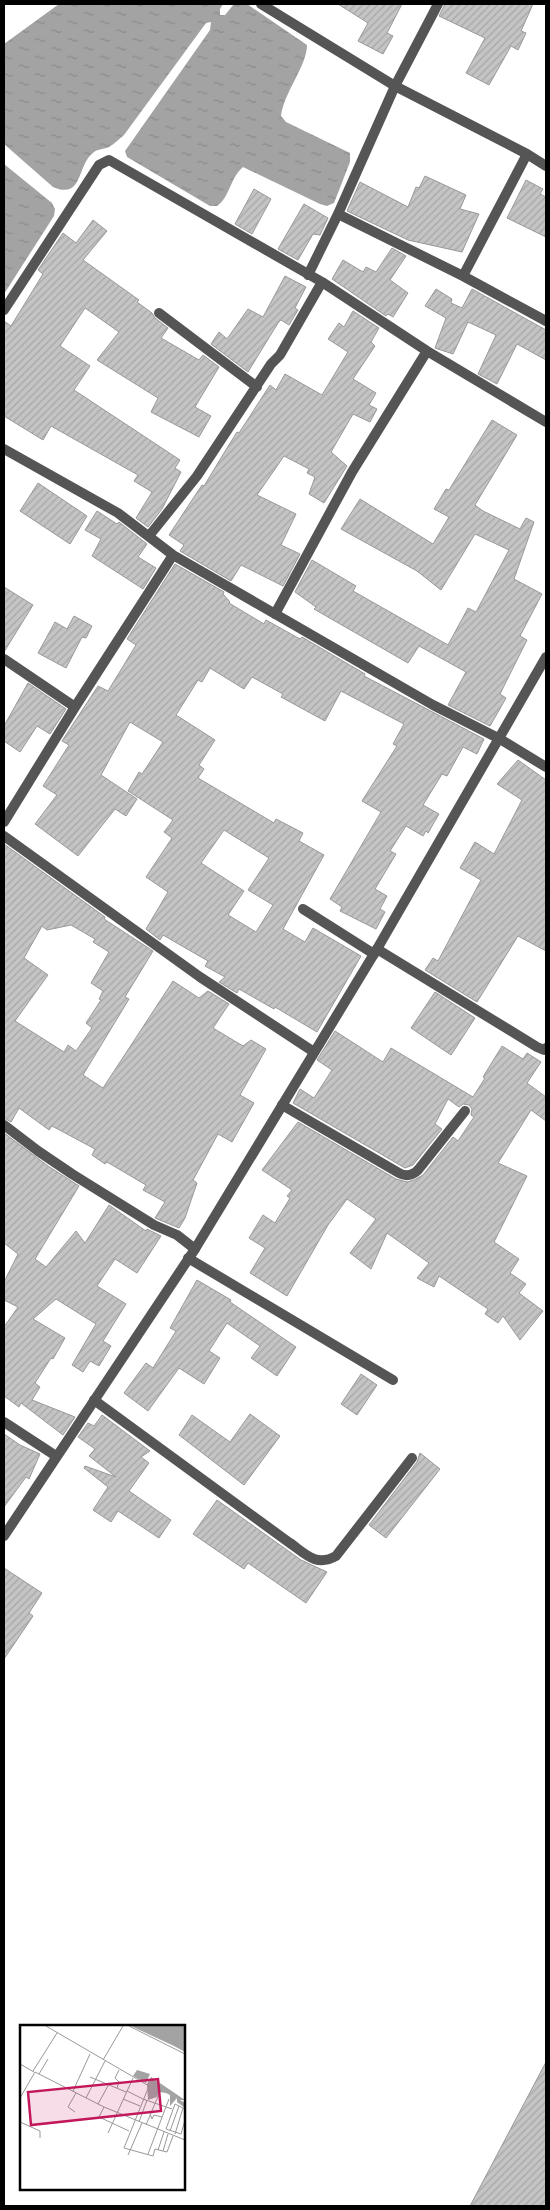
<svg xmlns="http://www.w3.org/2000/svg" width="550" height="2210" font-family="Jost,sans-serif">
  <style>
    .water { fill: url(#water-ripples) }
    .building { fill: url(#building-hatch); stroke: #999; fill-rule: evenodd }
    .lines { fill: none; stroke-linecap: round; stroke-linejoin: round }
    .minor { stroke: #555; stroke-width: 10 }
    .tertiary { stroke: #555; stroke-width: 10 }
    .inset-road { fill: none; stroke: #999; stroke-width: 1 }
    .view { fill: #c2185b; fill-opacity: 0.15; stroke: #c2185b; stroke-width: 2.5 }
    .inset-edge { fill: none; stroke: #000; stroke-width: 2.5 }
  </style>
  <defs>
    <pattern id="water-ripples" width="26" height="14" patternUnits="userSpaceOnUse" patternTransform="scale(1.25)"><rect width="26" height="14" fill="#a3a3a3"/><path d="M2 4q2-2 4 0t4 0M15 11q2-2 4 0t4 0" fill="none" stroke="#8b8b8b"/></pattern>
    <pattern id="building-hatch" width="6" height="6" patternUnits="userSpaceOnUse" patternTransform="scale(1.25)"><rect width="6" height="6" fill="#c4c4c4"/><path d="M-1 1l2-2M0 6l6-6M5 7l2-2" fill="none" stroke="#a7a7a7"/></pattern>
  </defs>
  <rect width="100%" height="100%" fill="#fff"/>
  <path class="water" d="M 59,4 L 223,4 L 220,9 L 220,15 L 225,15 L 234,4 L 247,4 L 307,45 C 307,66 284,92 281,116 L 286,122 L 350,153 L 350,162 L 334,203 L 327,206 L 320,204 L 243,167 C 230,178 230,197 217,206 L 210,206 L 127,157 L 125,151 L 210,30 L 211,22 L 206,23 L 124,135 C 119,139 114,144 109,147 C 104,149 98,149 94,152 C 76,165 84,200 53,187 L 4,144 L 4,44 Z
    M 4,164 L 52,203 L 55,209 L 54,216 L 4,294 Z"/>
  <path class="building" d="M 338,4 L 402,4 L 387,33 L 393,36 L 383,54 L 358,41 L 368,23 Z
    M 445,4 L 533,4 L 521,31 L 526,33 L 518,50 L 511,46 L 489,85 L 466,73 L 485,38 L 439,16 Z
    M 425,176 L 466,195 L 460,209 L 479,214 L 462,252 L 408,240 L 347,211 L 360,182 L 408,207 L 416,187 L 419,188 Z
    M 526,180 L 543,189 L 540,194 L 546,197 L 546,237 L 507,218 Z
    M 254,189 L 271,199 L 252,234 L 235,224 Z
    M 304,204 L 328,218 L 320,235 L 313,234 L 298,260 L 278,249 Z
    M 93,220 L 107,231 L 83,260 L 139,300 L 137,302 L 152,313 L 155,318 L 168,328 L 161,338 L 199,360 L 203,355 L 219,367 L 195,407 L 211,416 L 199,437 L 151,412 L 158,398 L 97,360 L 119,332 L 85,308 L 60,346 L 90,366 L 74,390 L 180,460 L 175,468 L 181,472 L 162,509 L 148,527 L 136,518 L 152,492 L 134,481 L 138,475 L 51,426 L 43,440 L 4,416 L 4,321 L 11,326 L 43,274 L 38,270 L 63,233 L 76,243 Z
    M 392,248 L 406,256 L 390,280 L 408,293 L 393,317 L 388,314 L 386,316 L 332,279 L 343,260 L 363,272 L 366,267 L 376,272 Z
    M 285,276 L 306,287 L 295,308 L 298,310 L 289,325 L 281,320 L 278,323 L 248,372 L 211,344 L 219,332 L 227,339 L 248,309 L 263,317 Z
    M 436,289 L 452,299 L 451,303 L 462,308 L 472,289 L 546,330 L 546,360 L 517,344 L 497,384 L 478,374 L 496,335 L 468,322 L 453,354 L 435,348 L 446,318 L 425,306 Z
    M 353,311 L 379,328 L 371,342 L 375,346 L 353,379 L 376,393 L 369,405 L 377,409 L 370,422 L 353,414 L 331,452 L 347,466 L 324,503 L 309,494 L 315,477 L 307,473 L 309,469 L 284,456 L 257,495 L 296,514 L 281,545 L 300,554 L 283,586 L 241,565 L 231,581 L 180,551 L 184,545 L 169,535 L 202,485 L 204,486 L 224,453 L 237,432 L 239,433 L 270,385 L 276,390 L 285,374 L 322,395 L 348,352 L 328,339 L 339,323 L 344,327 Z
    M 492,420 L 517,435 L 475,505 L 483,511 L 520,529 L 526,518 L 534,522 L 514,579 L 542,594 L 520,636 L 527,640 L 500,694 L 506,698 L 490,726 L 448,705 L 466,672 L 419,646 L 408,663 L 314,609 L 316,607 L 295,592 L 312,560 L 356,586 L 353,591 L 448,645 L 468,608 L 476,612 L 509,550 L 475,534 L 441,590 L 417,571 L 341,529 L 360,499 L 433,544 L 449,517 L 434,509 L 446,489 L 449,490 Z
    M 38,483 L 87,516 L 70,544 L 20,511 Z
    M 97,511 L 117,524 L 119,522 L 147,544 L 138,557 L 156,568 L 143,589 L 92,556 L 101,539 L 85,530 Z
    M 175,564 L 224,592 L 223,594 L 230,602 L 229,603 L 264,624 L 266,620 L 300,639 L 302,637 L 365,674 L 364,676 L 484,739 L 477,754 L 463,747 L 447,776 L 442,774 L 423,805 L 439,814 L 428,833 L 426,831 L 423,836 L 406,826 L 390,851 L 396,854 L 375,889 L 387,896 L 380,909 L 385,912 L 376,929 L 340,911 L 342,907 L 330,899 L 381,812 L 362,801 L 397,746 L 393,744 L 404,724 L 341,691 L 325,721 L 281,697 L 283,694 L 252,677 L 244,689 L 210,668 L 202,682 L 198,680 L 176,715 L 215,740 L 199,765 L 204,769 L 198,778 L 274,823 L 276,819 L 303,833 L 299,841 L 324,855 L 283,929 L 305,942 L 313,928 L 361,956 L 317,1032 L 275,1007 L 274,1009 L 239,989 L 237,993 L 219,982 L 225,977 L 205,966 L 208,961 L 163,935 L 160,940 L 146,929 L 168,892 L 146,877 L 172,838 L 164,832 L 173,820 L 128,791 L 139,772 L 142,774 L 163,742 L 130,722 L 101,775 L 137,799 L 126,816 L 115,809 L 78,856 L 35,824 L 57,795 L 43,786 L 69,745 L 62,741 L 98,686 L 108,691 L 136,645 L 127,639 ZM 224,830 L 269,858 L 248,890 L 273,905 L 256,932 L 228,915 L 244,891 L 201,863 Z
    M 4,587 L 33,605 L 4,652 Z
    M 74,616 L 92,626 L 86,638 L 82,637 L 66,668 L 38,653 L 55,622 L 67,629 Z
    M 28,683 L 66,709 L 50,734 L 37,726 L 20,752 L 4,741 L 4,726 Z
    M 518,760 L 546,780 L 546,951 L 518,936 L 477,1002 L 425,970 L 433,958 L 438,961 L 481,880 L 460,868 L 475,842 L 494,854 L 522,800 L 497,784 Z
    M 4,844 L 105,917 L 104,919 L 153,951 L 125,997 L 129,999 L 83,1075 L 103,1088 L 173,981 L 199,998 L 208,991 L 229,1004 L 213,1028 L 243,1046 L 251,1040 L 266,1049 L 240,1095 L 254,1103 L 232,1142 L 218,1134 L 193,1180 L 197,1183 L 185,1218 L 179,1228 L 155,1218 L 165,1202 L 143,1190 L 146,1185 L 107,1162 L 105,1164 L 92,1155 L 95,1149 L 52,1126 L 49,1130 L 19,1108 L 11,1122 L 4,1118 ZM 71,925 L 95,939 L 93,942 L 109,952 L 91,983 L 103,991 L 99,999 L 101,1000 L 86,1023 L 92,1028 L 76,1051 L 68,1045 L 64,1052 L 15,1021 L 48,975 L 24,958 L 42,926 L 47,930 Z
    M 435,992 L 475,1018 L 451,1055 L 411,1028 Z
    M 335,1031 L 383,1062 L 391,1048 L 473,1097 L 485,1078 L 483,1077 L 502,1046 L 523,1059 L 527,1053 L 541,1062 L 527,1083 L 546,1097 L 546,1121 L 531,1110 L 498,1163 L 527,1176 L 494,1242 L 519,1259 L 510,1273 L 526,1284 L 519,1293 L 543,1311 L 520,1340 L 503,1316 L 498,1323 L 485,1314 L 488,1309 L 439,1276 L 434,1287 L 417,1278 L 429,1263 L 387,1233 L 371,1269 L 350,1253 L 376,1219 L 347,1199 L 328,1225 L 287,1296 L 250,1273 L 265,1248 L 249,1238 L 263,1215 L 275,1223 L 290,1198 L 287,1196 L 292,1190 L 262,1170 L 298,1122 L 396,1179 L 407,1182 L 414,1180 L 423,1175 L 453,1137 L 458,1141 L 474,1117 L 471,1115 L 472,1109 L 469,1105 L 463,1104 L 459,1107 L 448,1099 L 435,1124 L 442,1129 L 413,1165 L 405,1168 L 293,1103 L 300,1089 L 314,1098 L 332,1070 L 317,1060 Z
    M 4,1133 L 48,1166 L 79,1186 L 35,1259 L 46,1267 L 76,1231 L 85,1243 L 109,1205 L 146,1231 L 147,1229 L 161,1236 L 137,1273 L 115,1259 L 97,1286 L 126,1304 L 103,1341 L 111,1346 L 99,1366 L 90,1361 L 83,1372 L 72,1365 L 96,1324 L 56,1299 L 33,1319 L 65,1338 L 53,1359 L 51,1358 L 35,1383 L 40,1387 L 32,1400 L 75,1417 L 63,1435 L 21,1403 L 19,1407 L 4,1396 L 4,1327 L 18,1307 L 4,1300 L 4,1282 L 18,1254 L 4,1243 Z
    M 197,1280 L 231,1300 L 230,1302 L 296,1347 L 277,1376 L 251,1358 L 260,1346 L 227,1323 L 209,1351 L 220,1358 L 204,1384 L 179,1368 L 148,1411 L 124,1393 L 146,1363 L 153,1368 L 176,1331 L 170,1328 Z
    M 361,1374 L 377,1385 L 357,1415 L 341,1404 Z
    M 250,1414 L 280,1436 L 244,1485 L 179,1435 L 192,1415 L 230,1442 Z
    M 102,1415 L 150,1451 L 141,1457 L 149,1463 L 129,1491 L 171,1520 L 159,1538 L 118,1511 L 111,1522 L 93,1510 L 108,1487 L 84,1468 L 85,1466 L 116,1477 L 89,1456 L 95,1449 L 78,1437 L 88,1423 L 94,1426 Z
    M 4,1434 L 20,1445 L 40,1454 L 29,1479 L 26,1477 L 4,1507 Z
    M 420,1453 L 440,1469 L 386,1538 L 369,1525 L 417,1462 Z
    M 217,1500 L 301,1560 L 327,1572 L 306,1603 L 248,1563 L 244,1569 L 193,1534 Z
    M 4,1568 L 42,1593 L 29,1613 L 33,1616 L 4,1659 Z
    M 546,2062 L 546,2206 L 470,2206 Z"/>
  <g class="lines">
    <path class="minor" d="M 261,4 L 395,86 L 527,154 L 546,166
      M 338,214 L 463,276 L 546,321
      M 308,275 L 338,214 L 395,86 L 438,4
      M 463,276 L 527,154
      M 4,310 L 99,165 L 109,160 L 322,282 L 427,351 L 546,422
      M 159,313 L 257,387
      M 4,449 L 118,513 L 173,555 L 433,705 L 500,739 L 546,767
      M 149,536 L 197,476 L 271,364 L 280,355 L 322,282
      M 275,614 L 352,472 L 427,351
      M 4,659 L 75,707
      M 4,822 L 75,707 L 173,555
      M 4,836 L 200,977 L 314,1052
      M 303,909 L 374,954
      M 377,949 L 537,1047 L 544,1050 L 546,1048
      M 282,1105 L 399,1173 C 406,1177 413,1175 418,1170 L 465,1111
      M 4,1125 L 38,1151 L 72,1174 L 154,1225 L 177,1235 L 195,1249
      M 188,1258 L 393,1380
      M 94,1400 L 287,1541 C 304,1552 315,1568 336,1556 L 412,1458
      M 4,1422 L 56,1456"/>
    <path class="tertiary" d="M 4,1536 L 195,1249 L 377,949 L 546,657"/>
  </g>
  <g transform="translate(20 2025)">
    <rect width="165" height="165" fill="#fff"/>
    <path d="M 111,1 L 165,1 L 165,27 L 154,21 ZM 117,45 L 130,49 L 126,58 L 113,51 ZM 131,52 L 165,75 L 160,75 L 165,78 L 165,83 L 157,77 L 157,73 L 150,81 L 150,70 L 146,68 L 139,67 L 137,72 L 128,75 L 127,59 Z" fill="#a3a3a3"/>
    <path class="inset-road" d="M 26,1 L 129,61 L 104,123 L 133,131 L 135,124 L 147,127 L 153,111M 109,1 L 165,29M 83,35 L 103,1M 0,39 L 14,47M 13,46 L 37,8M 19,49 L 28,34M 70,52 L 106,67M 97,63 L 99,57 L 95,53 L 99,45M 53,66 L 70,29M 107,66 L 123,74M 0,73 L 15,47 L 84,82 L 165,115M 66,73 L 85,36M 103,74 L 120,81M 123,74 L 152,84M 78,79 L 89,59M 84,82 L 79,92 L 109,106M 165,84 L 155,79 L 146,104 L 161,109 L 165,95M 55,87 L 48,82 L 56,68M 130,89 L 132,94 L 134,90 L 142,92M 0,97 L 20,106 L 20,113M 119,97 L 127,75M 126,100 L 139,69M 150,106 L 159,81M 88,108 L 113,53M 155,109 L 163,83M 138,125 L 144,107M 143,126 L 148,109M 128,129 L 149,74M 108,130 L 122,98"/>
    <path class="view" d="M 138,54 L 141,86 L 11,100 L 8,67 Z"/>
    <rect width="165" height="165" class="inset-edge"/>
  </g>
  <rect width="550" height="2210" fill="none" stroke="#000000" stroke-width="10"/>
</svg>
